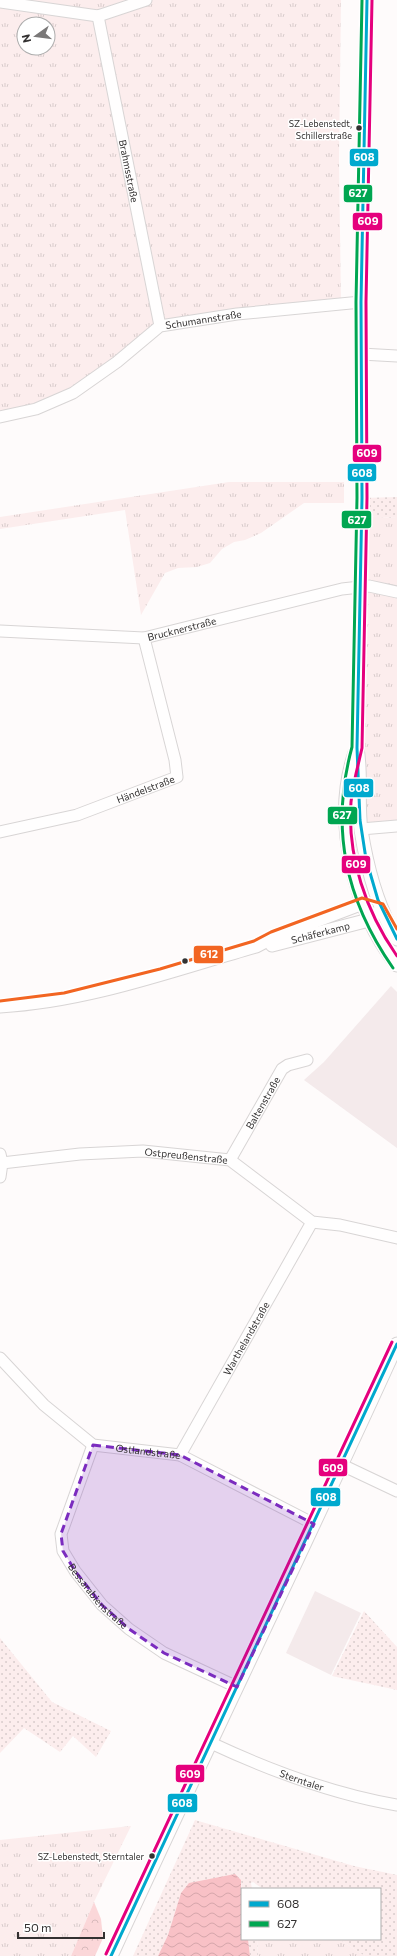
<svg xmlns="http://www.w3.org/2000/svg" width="397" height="1956" font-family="Commissioner,sans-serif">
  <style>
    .built { fill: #f4eaeb }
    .grass { fill: url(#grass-tufts); fill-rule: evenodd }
    .forest { fill: url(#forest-crowns) }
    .park { fill: url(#park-dots) }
    .water { fill: url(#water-waves) }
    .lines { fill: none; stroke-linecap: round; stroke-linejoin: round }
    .minor-casing { stroke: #d8d5d5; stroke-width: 13 }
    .tertiary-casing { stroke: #d8d5d5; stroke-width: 15 }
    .minor { stroke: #fffefe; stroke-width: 11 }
    .tertiary { stroke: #fffefe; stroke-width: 13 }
    .bus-1-casing { stroke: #fff; stroke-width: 6 }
    .bus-2-casing { stroke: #fff; stroke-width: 6 }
    .bus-3-casing { stroke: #fff; stroke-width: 6 }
    .bus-4-casing { stroke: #fff; stroke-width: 6 }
    .bus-1 { stroke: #00a9ce; stroke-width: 3 }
    .bus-2 { stroke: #00a651; stroke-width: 3 }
    .bus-3 { stroke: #e5007d; stroke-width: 3 }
    .bus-4 { stroke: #f26522; stroke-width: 3 }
    .marked { fill: #7b2cbf; fill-opacity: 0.2; stroke: #7b2cbf; stroke-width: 3; stroke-dasharray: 8 5; stroke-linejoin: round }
    .bus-dot { fill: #333131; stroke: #fff; stroke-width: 1.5 }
    .labels { text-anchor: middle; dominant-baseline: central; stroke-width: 3; stroke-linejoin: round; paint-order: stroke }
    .bus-label { font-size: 9px; fill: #333131; stroke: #fff; text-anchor: end }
    .street-label { font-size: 10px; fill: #333131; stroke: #fff }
    .line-badge { stroke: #fff; stroke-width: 1.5 }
    .badge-label { font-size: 11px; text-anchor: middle; font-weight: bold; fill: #fff }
  </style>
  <defs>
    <pattern id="grass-tufts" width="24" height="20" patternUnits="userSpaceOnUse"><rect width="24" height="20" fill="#fceded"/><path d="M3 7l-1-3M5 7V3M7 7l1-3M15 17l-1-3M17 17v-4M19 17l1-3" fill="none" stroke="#d8cccc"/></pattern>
    <pattern id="forest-crowns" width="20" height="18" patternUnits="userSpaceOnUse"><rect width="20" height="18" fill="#fbd7d9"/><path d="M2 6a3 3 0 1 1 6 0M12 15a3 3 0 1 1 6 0" fill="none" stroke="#d8b9bb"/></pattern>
    <pattern id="park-dots" width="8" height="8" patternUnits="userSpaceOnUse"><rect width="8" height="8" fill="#fceded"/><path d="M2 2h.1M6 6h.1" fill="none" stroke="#d8cccc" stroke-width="1.8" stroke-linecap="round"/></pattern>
    <pattern id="water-waves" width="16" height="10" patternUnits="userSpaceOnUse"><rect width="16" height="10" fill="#f8c1c6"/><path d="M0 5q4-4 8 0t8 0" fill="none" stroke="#d5a6ab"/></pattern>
  </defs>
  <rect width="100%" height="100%" fill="#fefbfb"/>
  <path class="built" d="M 391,986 L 397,992 L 397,1148 L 304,1080 L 324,1062 Z
    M 315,1591 L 361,1613 L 331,1675 L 286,1653 Z"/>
  <path class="grass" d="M 0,0 L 341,0 L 339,160 L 341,304 L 160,326 L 73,393 L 0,419 ZM 24,24 L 48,24 L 48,48 L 24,48 Z
    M 229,482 L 344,482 L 344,503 L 304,503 L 261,533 L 245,540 L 234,542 L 222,549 L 210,563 L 197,567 L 178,568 L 165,573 L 141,615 L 125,510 L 0,529 L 0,517 Z
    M 361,516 L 397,518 L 397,826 L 361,829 Z
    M 131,1826 L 94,1902 L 71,1956 L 0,1956 L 0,1840 Z
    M 257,1939 L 339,1939 L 365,1956 L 258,1956 Z"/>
  <path class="forest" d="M 94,1902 L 101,1919 L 103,1938 L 95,1956 L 71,1956 Z"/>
  <path class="park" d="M 397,497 L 397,518 L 361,516 L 362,498 Z
    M 364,1611 L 397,1647 L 397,1690 L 332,1676 Z
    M 0,1638 L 52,1702 L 111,1731 L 96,1757 L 73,1736 L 60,1752 L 24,1728 L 0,1753 Z
    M 195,1820 L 354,1866 L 397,1875 L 397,1956 L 365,1956 L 339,1939 L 380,1939 L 380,1889 L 263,1889 L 253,1882 L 251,1883 L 252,1889 L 242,1889 L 241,1880 L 181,1893 L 168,1935 L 158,1956 L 133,1956 Z
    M 248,1939 L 257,1939 L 258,1956 L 250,1956 Z"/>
  <path class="water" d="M 235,1874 L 241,1880 L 242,1939 L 248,1939 L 250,1956 L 158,1956 L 168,1935 L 181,1893 L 189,1883 Z"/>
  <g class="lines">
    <g class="minor-casing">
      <g id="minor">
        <path d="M 0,2 L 98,16 L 146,0"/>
        <path id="s1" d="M 98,16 L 160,326"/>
        <path d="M 361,354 L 397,356"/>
        <path id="s2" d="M 0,417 L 36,409 L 73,393 L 117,362 L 160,326 L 237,314 L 361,302"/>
        <path id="s3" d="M 0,631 L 144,638 L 342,589 L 369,586 L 397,592"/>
        <path d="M 361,829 L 397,826"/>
        <path id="s4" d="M 0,832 L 77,815 L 177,777 L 175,760 L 144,638"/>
        <path d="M 0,1154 L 2,1163 L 0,1177"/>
        <path id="s5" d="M 230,1160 L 282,1069 L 288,1065 L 307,1060"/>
        <path id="s6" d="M 2,1163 L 80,1154 L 143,1151 L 230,1160 L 312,1222 L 340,1225 L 397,1238"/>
        <path id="s7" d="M 0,1358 L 44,1405 L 93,1445 L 180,1455 L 314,1524"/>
        <path id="s8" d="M 93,1445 L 61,1534 L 63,1551 L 75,1571 L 102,1605 L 129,1629 L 164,1653 L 237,1687"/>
        <path id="s9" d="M 180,1455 L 312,1222"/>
        <path d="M 342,1465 L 397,1491"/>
        <path id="s10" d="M 211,1743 C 271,1771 332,1794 397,1805"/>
      </g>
    </g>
    <g class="tertiary-casing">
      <g id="tertiary">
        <path d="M 367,0 L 361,302 L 362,498 L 357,748 C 362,775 357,803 361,830 C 367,868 377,907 397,939"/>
        <path d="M 355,753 C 332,819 354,911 397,965"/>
        <path id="s11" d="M 272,945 L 369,920 L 374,914"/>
        <path d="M 0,1006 C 88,1001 172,970 256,946 L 273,937 L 363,903"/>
        <path d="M 111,1956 C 205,1751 304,1549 397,1344"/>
      </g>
    </g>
    <use href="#minor" class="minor"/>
    <use href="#tertiary" class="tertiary"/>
    <g class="bus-1-casing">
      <path id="bus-1" d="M 367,0 L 361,302 L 362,498 L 357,748 L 360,820 L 366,859 L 378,900 L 397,939
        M 111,1956 L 397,1344"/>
    </g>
    <g class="bus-2-casing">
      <path id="bus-2" d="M 362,0 L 356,302 L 357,498 L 352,747 C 330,828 345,899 393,968"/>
    </g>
    <g class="bus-3-casing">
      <path id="bus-3" d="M 372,0 L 366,302 L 367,498 L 362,748 C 358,766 353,783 351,802 C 347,856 366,912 397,956
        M 106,1954 L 392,1342"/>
    </g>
    <g class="bus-4-casing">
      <path id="bus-4" d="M 0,1001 L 64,993 L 160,969 L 254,941 L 271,932 L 362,898 L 383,904 L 397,929"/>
    </g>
    <use href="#bus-1" class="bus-1"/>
    <use href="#bus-2" class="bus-2"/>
    <use href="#bus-3" class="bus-3"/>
    <use href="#bus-4" class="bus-4"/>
  </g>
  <path class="marked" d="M 93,1445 L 180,1455 L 314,1524 L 237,1687 L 164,1653 L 129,1629 L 102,1605 L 75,1571 L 63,1551 L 61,1534 Z"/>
  <g class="bus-dot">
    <circle cx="359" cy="128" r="3.5"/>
    <circle cx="185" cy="961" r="3.5"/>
    <circle cx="152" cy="1856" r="3.5"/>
  </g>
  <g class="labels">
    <g class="bus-label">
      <text x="352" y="123">SZ-Lebenstedt,<tspan x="352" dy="12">Schillerstraße</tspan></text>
      <text x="144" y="1856">SZ-Lebenstedt, Sterntaler</text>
    </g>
    <g class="street-label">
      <text stroke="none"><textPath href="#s1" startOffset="158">Brahmsstraße</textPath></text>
      <text stroke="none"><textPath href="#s2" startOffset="231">Schumannstraße</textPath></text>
      <text stroke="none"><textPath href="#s3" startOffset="183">Brucknerstraße</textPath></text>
      <text stroke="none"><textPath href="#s4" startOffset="152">Händelstraße</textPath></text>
      <text stroke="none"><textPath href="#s11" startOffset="50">Schäferkamp</textPath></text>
      <text stroke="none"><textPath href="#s5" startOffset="66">Baltenstraße</textPath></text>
      <text stroke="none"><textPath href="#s6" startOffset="185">Ostpreußenstraße</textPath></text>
      <text stroke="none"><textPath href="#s9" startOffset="134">Warthelandstraße</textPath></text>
      <text stroke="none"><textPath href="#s7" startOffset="183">Ostlandstraße</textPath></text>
      <text stroke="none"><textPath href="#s8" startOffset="169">Bessarabienstraße</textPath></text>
      <text stroke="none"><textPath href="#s10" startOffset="98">Sterntaler</textPath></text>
    </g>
  </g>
  <g class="line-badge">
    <rect x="349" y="148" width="30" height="19" rx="4" fill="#00a9ce"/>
    <rect x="343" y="184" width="30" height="19" rx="4" fill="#00a651"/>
    <rect x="352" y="212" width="31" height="19" rx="4" fill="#e5007d"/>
    <rect x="352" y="444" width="30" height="19" rx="4" fill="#e5007d"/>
    <rect x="347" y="463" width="30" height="19" rx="4" fill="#00a9ce"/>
    <rect x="341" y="510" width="31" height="19" rx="4" fill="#00a651"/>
    <rect x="343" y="778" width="31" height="20" rx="4" fill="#00a9ce"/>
    <rect x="327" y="806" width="31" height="19" rx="4" fill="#00a651"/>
    <rect x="341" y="855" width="30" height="19" rx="4" fill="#e5007d"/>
    <rect x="193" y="945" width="31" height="19" rx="4" fill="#f26522"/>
    <rect x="318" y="1458" width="30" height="19" rx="4" fill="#e5007d"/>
    <rect x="310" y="1487" width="31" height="20" rx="4" fill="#00a9ce"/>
    <rect x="175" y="1764" width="30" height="19" rx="4" fill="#e5007d"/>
    <rect x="167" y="1793" width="31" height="20" rx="4" fill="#00a9ce"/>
  </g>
  <g class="badge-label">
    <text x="364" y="161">608</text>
    <text x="358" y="197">627</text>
    <text x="368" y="225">609</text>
    <text x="367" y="457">609</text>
    <text x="362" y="477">608</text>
    <text x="357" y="524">627</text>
    <text x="359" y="792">608</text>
    <text x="342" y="819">627</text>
    <text x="356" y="868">609</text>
    <text x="209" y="958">612</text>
    <text x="333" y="1472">609</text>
    <text x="326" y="1501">608</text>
    <text x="190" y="1778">609</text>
    <text x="182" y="1807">608</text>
  </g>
  <rect x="241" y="1888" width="140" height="52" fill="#ffffff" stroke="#adadad"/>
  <rect x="249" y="1901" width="20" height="6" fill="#00a9ce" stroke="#adadad"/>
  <text x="277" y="1908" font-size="12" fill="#333131">608</text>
  <rect x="249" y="1921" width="20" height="6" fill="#00a651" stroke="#adadad"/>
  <text x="277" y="1928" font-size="12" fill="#333131">627</text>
  <g transform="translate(36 36) rotate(256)"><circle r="19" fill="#ffffff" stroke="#adadad"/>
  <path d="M0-3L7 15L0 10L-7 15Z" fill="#7a7878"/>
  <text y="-6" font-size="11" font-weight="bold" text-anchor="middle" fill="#333131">N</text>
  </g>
  <path d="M18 1932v6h86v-6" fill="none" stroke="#333131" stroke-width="2"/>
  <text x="24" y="1932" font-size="12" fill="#333131" stroke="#ffffff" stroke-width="3" paint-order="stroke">50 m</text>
</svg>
